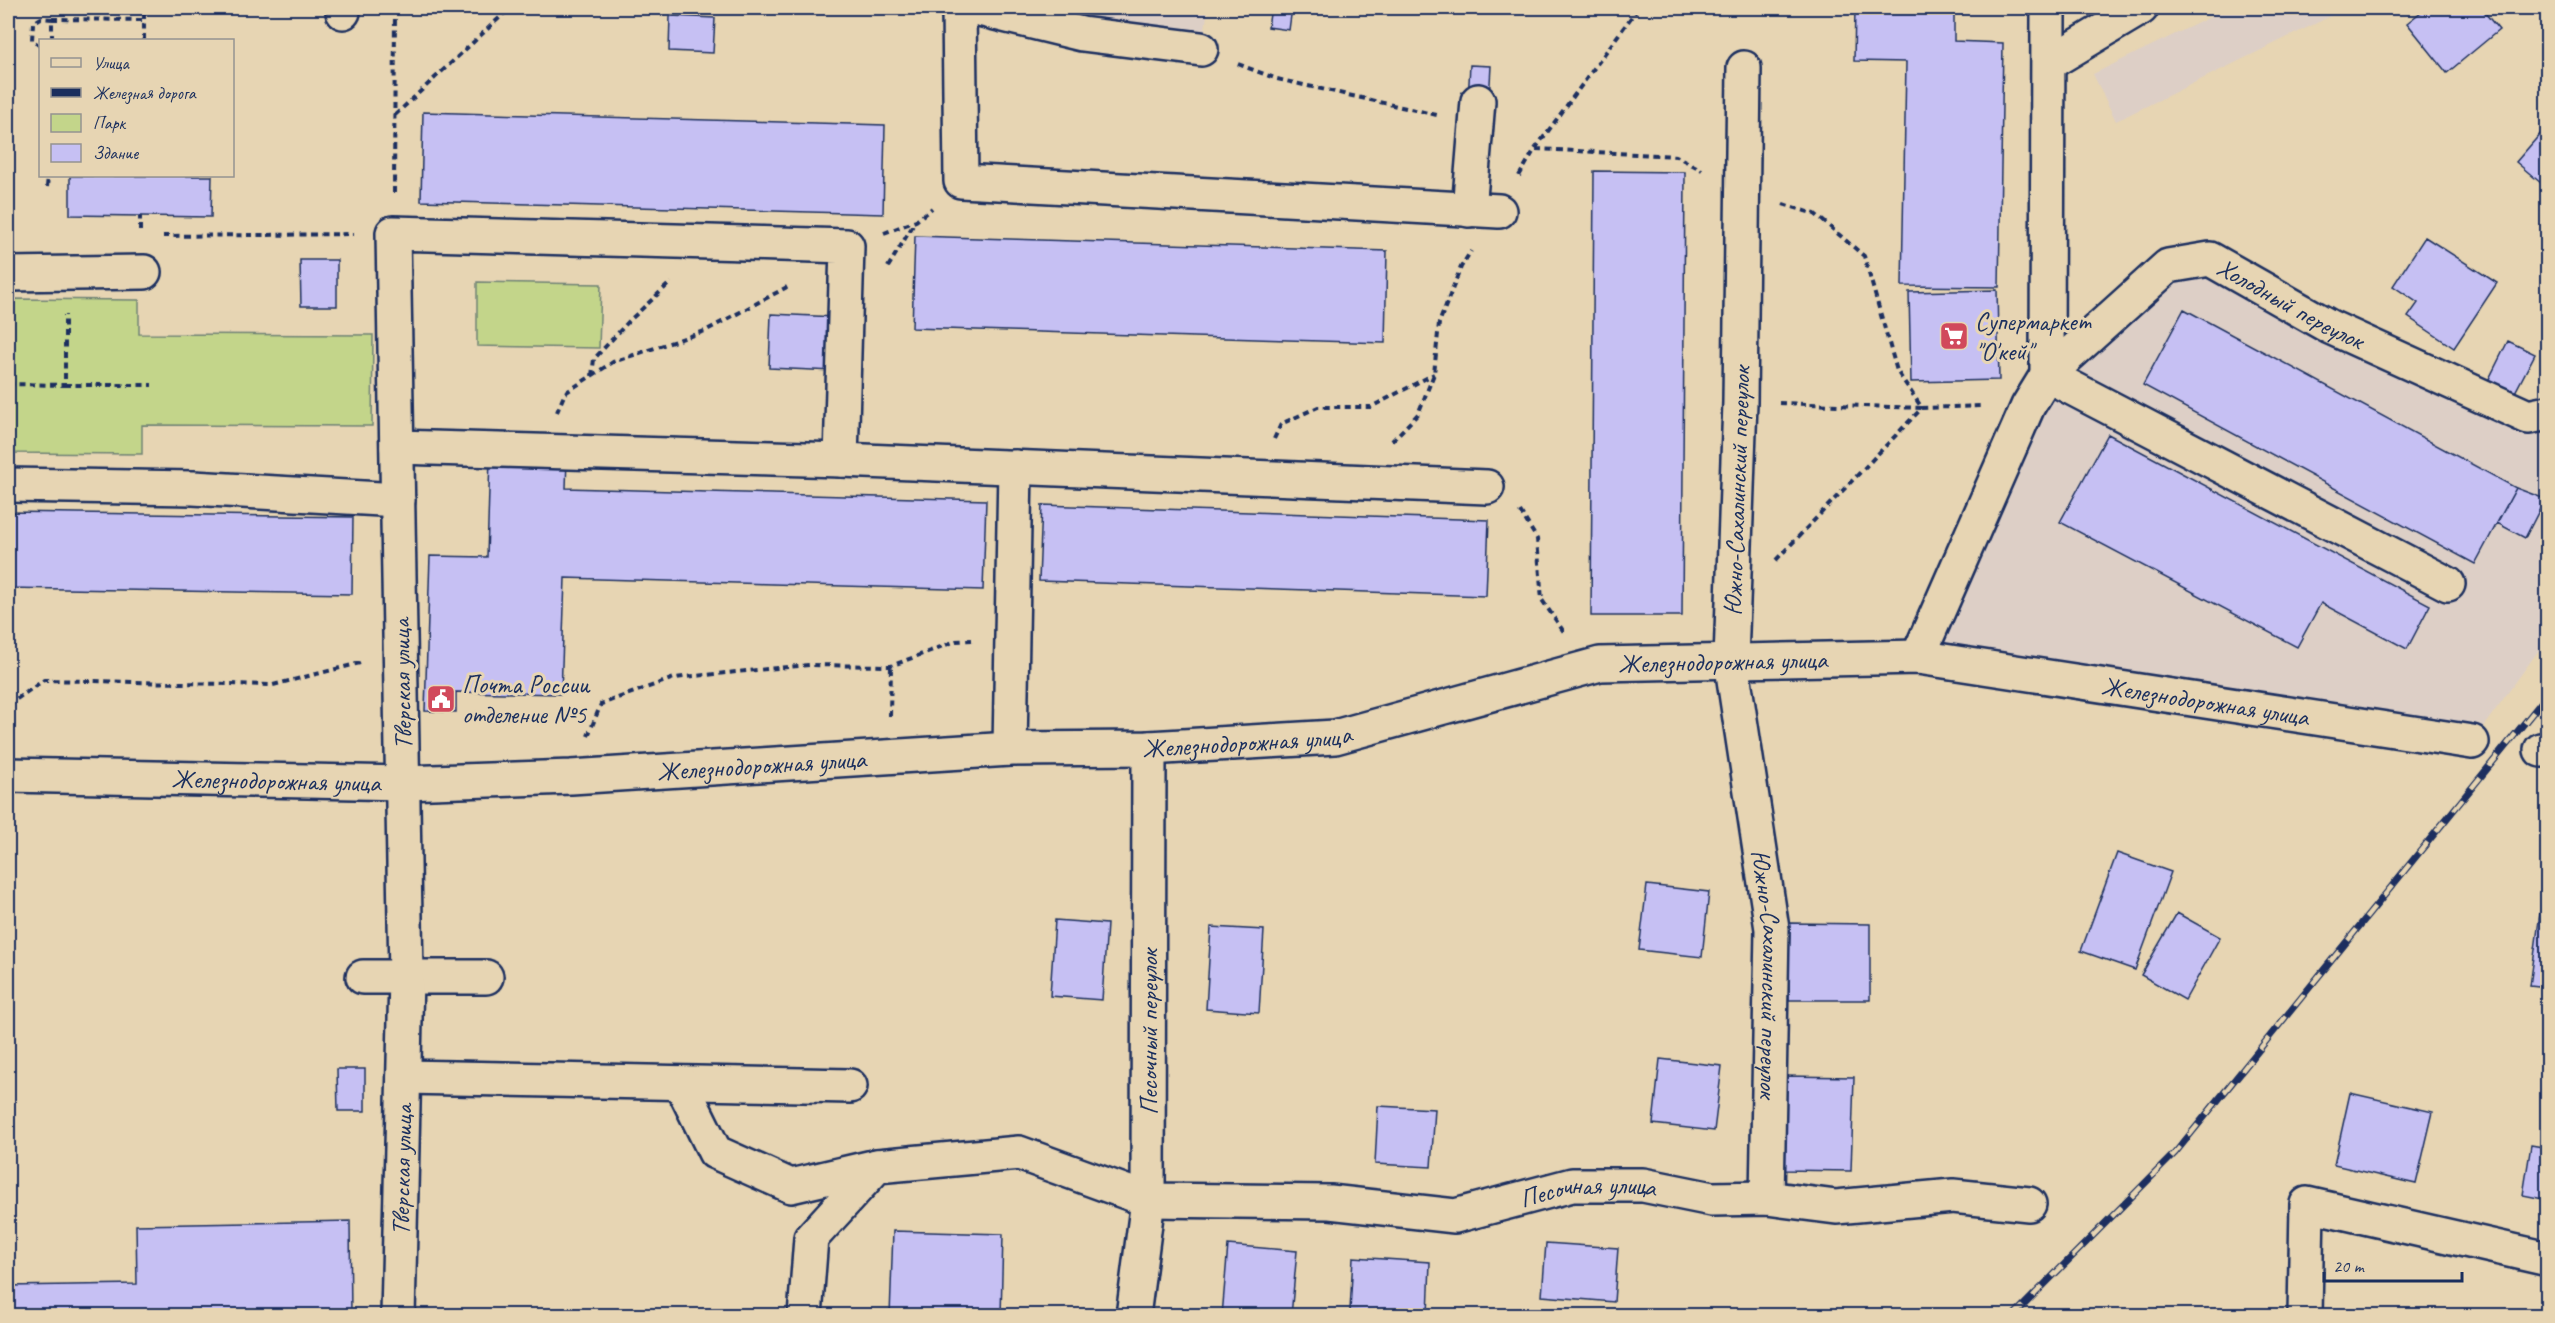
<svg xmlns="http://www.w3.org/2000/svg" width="2555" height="1323" font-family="Caveat,sans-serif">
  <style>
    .built { fill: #ddcfc6 }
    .green { fill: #c3d58a; stroke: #6f8274; stroke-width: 1.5 }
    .building { fill: #c6c0f3; stroke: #1b2f5e; stroke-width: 1.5 }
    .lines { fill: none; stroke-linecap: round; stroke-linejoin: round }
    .minor-casing { stroke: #1b2f5e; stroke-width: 38 }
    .path { stroke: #1b2f5e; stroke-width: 4; stroke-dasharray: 6 4.5; stroke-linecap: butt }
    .minor { stroke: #e7d5b3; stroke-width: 33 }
    .rail-casing { stroke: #1b2f5e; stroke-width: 7 }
    .rail { stroke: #e7d5b3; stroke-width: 4.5; stroke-dasharray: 14; stroke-linecap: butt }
    .labels { text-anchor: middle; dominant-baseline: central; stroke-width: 6; stroke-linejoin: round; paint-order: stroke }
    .street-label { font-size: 26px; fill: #1b2f5e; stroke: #e7d5b3 }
    .poi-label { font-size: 26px; fill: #1b2f5e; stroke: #e7d5b3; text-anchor: start }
  </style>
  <rect width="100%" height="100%" fill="#e7d5b3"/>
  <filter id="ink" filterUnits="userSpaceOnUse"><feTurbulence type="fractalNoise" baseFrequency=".0167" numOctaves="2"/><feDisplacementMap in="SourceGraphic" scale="12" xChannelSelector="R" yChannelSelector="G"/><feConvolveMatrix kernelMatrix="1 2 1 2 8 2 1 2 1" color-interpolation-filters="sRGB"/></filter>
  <g filter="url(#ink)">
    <path class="built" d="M 1057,8 L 1208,8 L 1204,36 L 1090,20 Z
      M 2229,8 L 2330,8 L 2331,16 L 2116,121 L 2093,74 Z
      M 2210,259 L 2528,417 L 2547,393 L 2547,639 L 2472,742 L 1918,657 L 2027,406 L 2168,266 Z"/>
    <path class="green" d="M 477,282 L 601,284 L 599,348 L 477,346 Z
      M 8,299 L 139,300 L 139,334 L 373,335 L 372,426 L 142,425 L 142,454 L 8,453 Z"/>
    <path class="building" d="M 1271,8 L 1292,8 L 1289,30 L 1268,27 Z
      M 1855,8 L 1954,8 L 1954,41 L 2003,43 L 1999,287 L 1902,286 L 1906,62 L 1854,61 Z
      M 2426,8 L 2481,8 L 2499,30 L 2447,73 L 2407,23 Z
      M 670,16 L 715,18 L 713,53 L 669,51 Z
      M 1470,65 L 1491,66 L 1489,101 L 1468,100 Z
      M 423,112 L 885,125 L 883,214 L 421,201 Z
      M 2548,125 L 2548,189 L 2516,162 Z
      M 1594,171 L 1685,172 L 1682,616 L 1591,616 Z
      M 70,176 L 212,176 L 211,217 L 70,215 Z
      M 915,236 L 1387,251 L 1385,343 L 912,328 Z
      M 2425,237 L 2497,283 L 2454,348 L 2408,317 L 2418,303 L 2393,286 Z
      M 300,260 L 337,260 L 337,306 L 301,306 Z
      M 1997,290 L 1999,380 L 1911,382 L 1909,292 Z
      M 2184,309 L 2516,488 L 2475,564 L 2143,385 Z
      M 771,314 L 836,317 L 834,371 L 769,368 Z
      M 2508,341 L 2535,354 L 2512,398 L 2486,385 Z
      M 2108,434 L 2430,605 L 2407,649 L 2321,603 L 2297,647 L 2060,522 Z
      M 490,457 L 567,459 L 566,488 L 986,500 L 983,590 L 565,578 L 561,694 L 456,692 L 456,712 L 425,711 L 430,556 L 487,557 Z
      M 2516,488 L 2545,499 L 2525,538 L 2497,523 Z
      M 1042,505 L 1489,520 L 1486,596 L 1039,581 Z
      M 8,512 L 353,517 L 352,594 L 8,588 Z
      M 2117,853 L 2171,872 L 2135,970 L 2081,951 Z
      M 1647,885 L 1709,892 L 1702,957 L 1639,950 Z
      M 2177,913 L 2220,937 L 2185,1000 L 2141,975 Z
      M 2540,913 L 2548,914 L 2548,988 L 2530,986 Z
      M 1055,920 L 1107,924 L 1102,1000 L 1050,996 Z
      M 1789,923 L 1870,924 L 1870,1000 L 1789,1000 Z
      M 1211,927 L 1264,930 L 1259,1013 L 1206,1009 Z
      M 1660,1059 L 1722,1066 L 1714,1131 L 1653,1124 Z
      M 337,1069 L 365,1069 L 365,1111 L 338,1111 Z
      M 1784,1076 L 1854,1077 L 1851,1171 L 1782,1170 Z
      M 2350,1093 L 2433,1112 L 2416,1184 L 2334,1165 Z
      M 1378,1106 L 1435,1109 L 1431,1167 L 1375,1164 Z
      M 2531,1145 L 2548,1148 L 2548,1200 L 2523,1195 Z
      M 350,1221 L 351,1316 L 8,1316 L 8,1286 L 137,1284 L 136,1225 Z
      M 893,1231 L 1003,1234 L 1001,1316 L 890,1316 Z
      M 1546,1243 L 1618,1248 L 1614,1302 L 1542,1296 Z
      M 1228,1245 L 1297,1251 L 1291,1316 L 1222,1316 Z
      M 1353,1257 L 1430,1262 L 1428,1316 L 1350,1311 Z"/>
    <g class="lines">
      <g class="minor-casing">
        <g id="minor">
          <path d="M 343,8 L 343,12"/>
          <path d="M 959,8 L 961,181 L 1499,211"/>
          <path d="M 975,8 L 1082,34 L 1201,49"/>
          <path d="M 2048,8 L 2047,375 L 2448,584"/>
          <path d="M 2049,63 L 2141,8"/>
          <path id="s1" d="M 1744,68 L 1740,402 L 1731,660 L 1772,929 L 1767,1198"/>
          <path d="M 1469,210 L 1478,101"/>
          <path d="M 8,274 L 144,272"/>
          <path d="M 397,447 L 841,460 L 1487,487"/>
          <path d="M 8,485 L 193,488 L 398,500"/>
          <path id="s2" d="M 1918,657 L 2028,406 L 2047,375 L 2168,266 L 2210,259 L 2330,327 L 2528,417 L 2548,413"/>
          <path d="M 1010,749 L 1015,467"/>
          <path d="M 2541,750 L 2548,750"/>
          <path id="s3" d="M 8,775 L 404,783 L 571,777 L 1010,749 L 1149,748 L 1335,737 L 1600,664 L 1918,657 L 2472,742"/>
          <path d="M 363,977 L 486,977"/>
          <path d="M 404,1077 L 850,1086"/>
          <path d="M 681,1083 L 715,1152 L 791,1186 L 877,1166"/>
          <path id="s4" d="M 398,1316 L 406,977 L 393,233 L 847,246 L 841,460"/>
          <path id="s5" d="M 805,1316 L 811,1238 L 877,1166 L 1019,1153 L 1148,1200 L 1330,1202 L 1455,1216 L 1572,1185 L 1643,1185 L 1712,1199 L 1767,1198 L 1836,1207 L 1953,1196 L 2029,1204"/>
          <path id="s6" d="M 1133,1316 L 1148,1200 L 1149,748"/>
          <path d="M 2305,1316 L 2307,1204 L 2548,1259"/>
        </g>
      </g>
      <path class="path" d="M 52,40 L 52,19 L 144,20
        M 144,40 L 144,8
        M 40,46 L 32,40 L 33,23 L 41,18 L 52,19
        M 1238,64 L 1277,79 L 1437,115
        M 395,115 L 510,8
        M 1536,149 L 1676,156 L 1702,170
        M 1519,176 L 1535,149 L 1638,8
        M 47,187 L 48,176
        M 394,193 L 395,8
        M 1783,204 L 1815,214 L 1864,256 L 1897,371 L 1922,408
        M 140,231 L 140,216
        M 884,233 L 916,221 L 932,208
        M 163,236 L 354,234
        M 888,267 L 915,222
        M 592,376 L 594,359 L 629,321 L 671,282
        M 8,384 L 65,385 L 65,315
        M 65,385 L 152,385
        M 1779,403 L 1922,408
        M 557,412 L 565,393 L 613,362 L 705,331 L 787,287
        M 1274,439 L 1281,424 L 1318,407 L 1371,407 L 1434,374
        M 1392,441 L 1418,414 L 1434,374 L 1439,323 L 1461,267 L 1471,251
        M 1520,511 L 1537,539 L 1542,600 L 1564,632
        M 1776,560 L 1922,408 L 1983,406
        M 8,705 L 44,680 L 273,685 L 360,663
        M 890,716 L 891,666
        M 588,736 L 601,704 L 674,678 L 809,665 L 891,666 L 956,641 L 972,640"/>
      <use href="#minor" class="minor"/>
      <g class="rail-casing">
        <path id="rail" d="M 2013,1316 L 2175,1153 L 2548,694"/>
      </g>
      <use href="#rail" class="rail"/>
    </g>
  </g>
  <defs>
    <g id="supermarket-square" transform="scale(1.5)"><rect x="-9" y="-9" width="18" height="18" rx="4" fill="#d1495b" stroke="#e7d5b3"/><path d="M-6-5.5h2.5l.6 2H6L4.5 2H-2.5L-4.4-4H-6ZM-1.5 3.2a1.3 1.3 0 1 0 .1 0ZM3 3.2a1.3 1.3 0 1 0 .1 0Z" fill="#fff"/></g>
    <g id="civic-square" transform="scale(1.5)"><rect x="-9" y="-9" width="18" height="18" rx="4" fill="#d1495b" stroke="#e7d5b3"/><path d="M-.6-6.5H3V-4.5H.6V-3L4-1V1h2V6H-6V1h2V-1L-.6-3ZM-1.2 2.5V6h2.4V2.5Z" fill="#fff"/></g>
  </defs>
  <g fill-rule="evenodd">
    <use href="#supermarket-square" x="1954" y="336"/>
    <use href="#civic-square" x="441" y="699"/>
  </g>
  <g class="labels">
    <g class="street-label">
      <text stroke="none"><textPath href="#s2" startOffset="608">Холодный переулок</textPath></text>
      <text transform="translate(1737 491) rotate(-88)">Южно-Сахалинский переулок</text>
      <text stroke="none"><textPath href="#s3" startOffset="1726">Железнодорожная улица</textPath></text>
      <text transform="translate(402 684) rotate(-91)">Тверская улица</text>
      <text stroke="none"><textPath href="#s3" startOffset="2212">Железнодорожная улица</textPath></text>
      <text stroke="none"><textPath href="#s3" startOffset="1240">Железнодорожная улица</textPath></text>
      <text stroke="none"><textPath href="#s3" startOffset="754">Железнодорожная улица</textPath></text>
      <text stroke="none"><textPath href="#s3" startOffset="268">Железнодорожная улица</textPath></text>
      <text stroke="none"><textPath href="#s1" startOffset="909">Южно-Сахалинский переулок</textPath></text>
      <text stroke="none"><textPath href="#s6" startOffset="285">Песочный переулок</textPath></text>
      <text stroke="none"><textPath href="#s4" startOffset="146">Тверская улица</textPath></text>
      <text stroke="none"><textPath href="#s5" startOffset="900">Песочная улица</textPath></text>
    </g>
    <g class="poi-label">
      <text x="1975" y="321">Супермаркет<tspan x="1975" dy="30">"О'кей"</tspan></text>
      <text x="462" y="684">Почта России<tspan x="462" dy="30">отделение №5</tspan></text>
    </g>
  </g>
  <rect width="2555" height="1323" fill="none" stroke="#e7d5b3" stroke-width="30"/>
  <rect x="15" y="15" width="2525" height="1293" fill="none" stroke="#1b2f5e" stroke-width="2" filter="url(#ink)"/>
  <rect x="39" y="39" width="195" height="138" fill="#e7d5b3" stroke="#959391" stroke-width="1.5"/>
  <rect x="51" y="58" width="30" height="9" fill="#e7d5b3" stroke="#959391" stroke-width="1.5"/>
  <text x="93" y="69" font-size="18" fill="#1b2f5e">Улица</text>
  <rect x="51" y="88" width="30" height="9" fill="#1b2f5e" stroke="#959391" stroke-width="1.5"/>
  <text x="93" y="99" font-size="18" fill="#1b2f5e">Железная дорога</text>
  <rect x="51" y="114" width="30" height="18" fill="#c3d58a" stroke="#959391" stroke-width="1.5"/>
  <text x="93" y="129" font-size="18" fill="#1b2f5e">Парк</text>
  <rect x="51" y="144" width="30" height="18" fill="#c6c0f3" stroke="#959391" stroke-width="1.5"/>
  <text x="93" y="159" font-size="18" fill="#1b2f5e">Здание</text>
  <path d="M2324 1272v9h138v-9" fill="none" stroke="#1b2f5e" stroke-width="3"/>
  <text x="2333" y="1272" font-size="18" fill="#1b2f5e" stroke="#e7d5b3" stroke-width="4.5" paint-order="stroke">20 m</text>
</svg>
